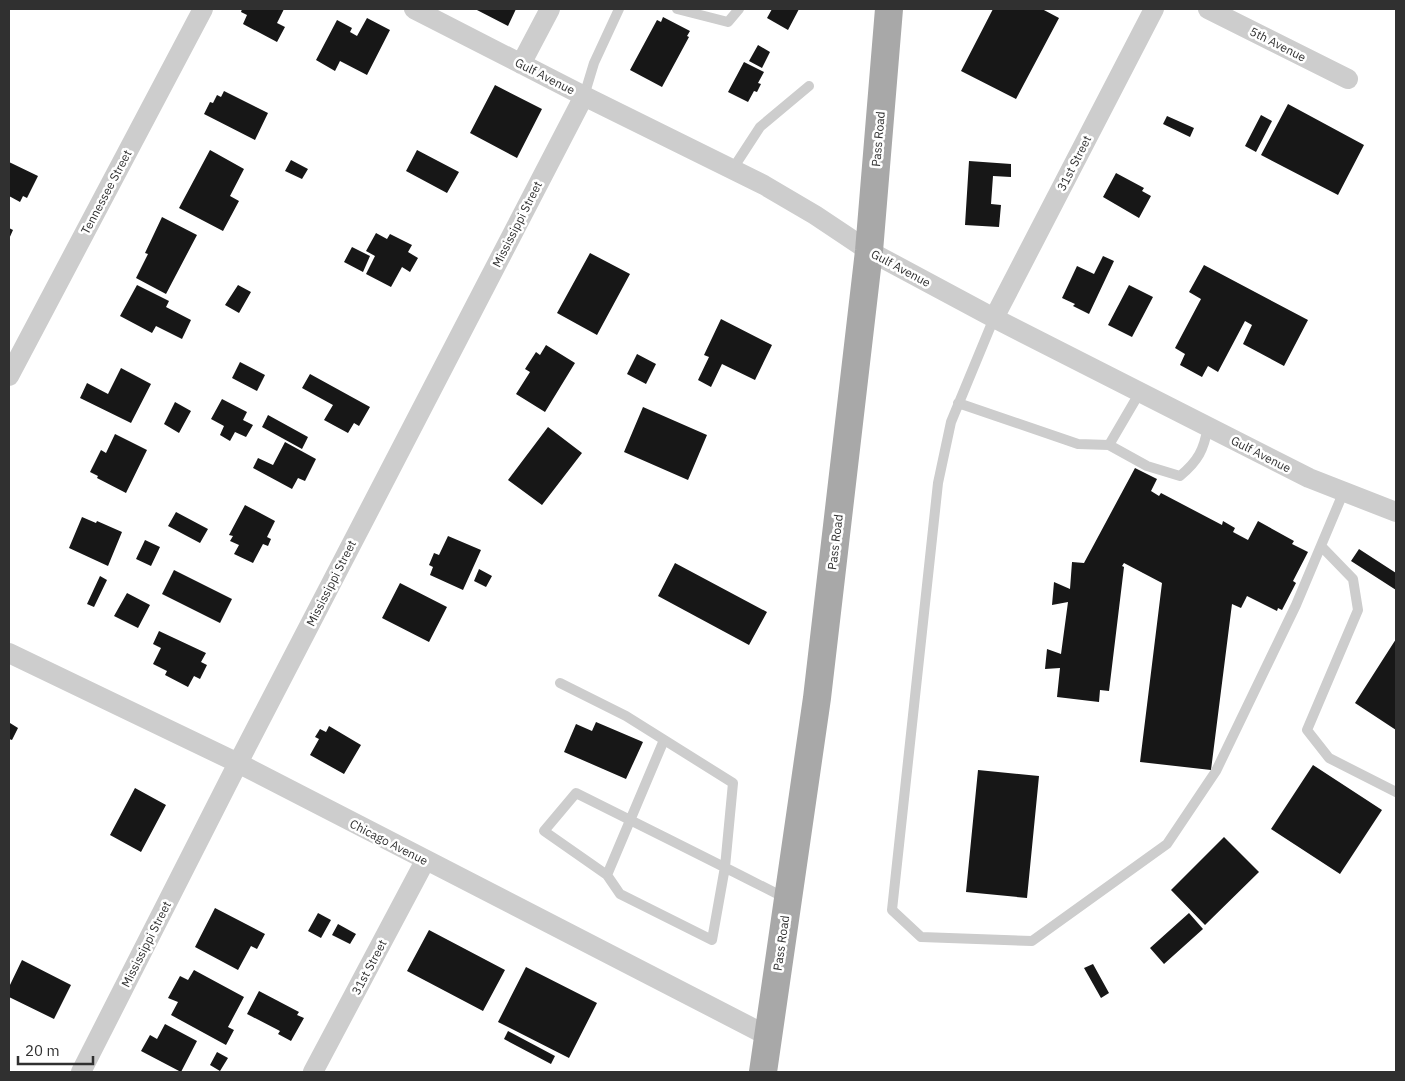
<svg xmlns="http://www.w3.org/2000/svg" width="1405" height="1081" font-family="'IBM Plex Sans',sans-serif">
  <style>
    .building { fill: #171717 }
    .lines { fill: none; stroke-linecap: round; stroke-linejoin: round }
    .service { stroke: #cdcdcd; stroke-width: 10 }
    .minor { stroke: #cdcdcd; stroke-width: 20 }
    .primary { stroke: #a8a8a8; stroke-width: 28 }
    .labels { text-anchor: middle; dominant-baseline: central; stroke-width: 5; stroke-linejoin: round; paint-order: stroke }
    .street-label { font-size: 12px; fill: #303030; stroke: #fff }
  </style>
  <rect width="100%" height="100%" fill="#fff"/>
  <path class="building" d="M 242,9 L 284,9 L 277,23 L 285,27 L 277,42 L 243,24 L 247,15 L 241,12 Z
    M 475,9 L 516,9 L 508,26 Z
    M 772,9 L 799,9 L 788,30 L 767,18 Z
    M 993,9 L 1042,9 L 1059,18 L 1016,99 L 961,71 Z
    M 663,17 L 690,31 L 687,36 L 689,37 L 662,87 L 630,70 L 657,20 L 661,22 Z
    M 367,18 L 390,30 L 367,75 L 340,61 L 335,71 L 316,60 L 337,20 L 352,28 L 350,32 L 357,36 Z
    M 758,45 L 770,52 L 762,68 L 749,61 Z
    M 744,62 L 764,72 L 758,83 L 761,84 L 757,92 L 754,91 L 748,102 L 728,92 Z
    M 495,85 L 542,109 L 517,158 L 470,133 Z
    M 224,91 L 268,113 L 255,140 L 204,114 L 210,102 L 213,103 L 217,95 L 221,97 Z
    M 1288,104 L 1364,145 L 1338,195 L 1261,155 Z
    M 1261,115 L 1272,121 L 1256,152 L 1245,146 Z
    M 1167,116 L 1194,128 L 1190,137 L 1163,124 Z
    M 210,150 L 244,169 L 230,196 L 239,201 L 223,231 L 179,208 Z
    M 417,150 L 459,172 L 447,193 L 406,171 Z
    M 291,160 L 308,169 L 302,179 L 285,171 Z
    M 969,161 L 1011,164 L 1011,177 L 993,176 L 991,204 L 1001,205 L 999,227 L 965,225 Z
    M 9,162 L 38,176 L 27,198 L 23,196 L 20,202 L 9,196 Z
    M 1116,173 L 1144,188 L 1142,191 L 1151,196 L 1139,218 L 1103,197 Z
    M 162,217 L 197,235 L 166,294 L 136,278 L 148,254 L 145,253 Z
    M 9,228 L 13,230 L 9,239 Z
    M 376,233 L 387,239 L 390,234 L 412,245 L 408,252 L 418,258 L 410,272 L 402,267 L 391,287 L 366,274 L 375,256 L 366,251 Z
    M 352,247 L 370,256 L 363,272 L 344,262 Z
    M 590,253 L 630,274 L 597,335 L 557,313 Z
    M 1103,256 L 1114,261 L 1089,314 L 1073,306 L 1075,304 L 1062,298 L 1077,266 L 1094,274 Z
    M 1204,265 L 1308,320 L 1284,366 L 1243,344 L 1252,325 L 1245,321 L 1218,372 L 1208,366 L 1202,377 L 1180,365 L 1185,354 L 1175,348 L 1201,299 L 1189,292 Z
    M 137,285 L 169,301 L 166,307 L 191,320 L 182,339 L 156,326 L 152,333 L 120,316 Z
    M 238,285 L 251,292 L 239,313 L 225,305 Z
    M 1129,285 L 1153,297 L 1132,337 L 1108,325 Z
    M 721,319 L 772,345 L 755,380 L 722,364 L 711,387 L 698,380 L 709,357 L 704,355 Z
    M 546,345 L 575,363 L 545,412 L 516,394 L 530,372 L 525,369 L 536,352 L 540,355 Z
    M 637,354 L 656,364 L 646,384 L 627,374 Z
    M 240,362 L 265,375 L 257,391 L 232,378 Z
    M 121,368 L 151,384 L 131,423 L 80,398 L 87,383 L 108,394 Z
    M 310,374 L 370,407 L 359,426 L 354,423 L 348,433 L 324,420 L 333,405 L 302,388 Z
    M 222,399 L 247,412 L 243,420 L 253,425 L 246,437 L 235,432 L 230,441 L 220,435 L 224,426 L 211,419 Z
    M 175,402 L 191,411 L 179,433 L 164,424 Z
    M 643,407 L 707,435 L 688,480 L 624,452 Z
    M 268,415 L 308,437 L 302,449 L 262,427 Z
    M 548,427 L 582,453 L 542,505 L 508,480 Z
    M 115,434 L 147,450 L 126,493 L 97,478 L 98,476 L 90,472 L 101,450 L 106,453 Z
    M 285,442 L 316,459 L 305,481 L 298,478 L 292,489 L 253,468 L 258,458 L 273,465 Z
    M 1135,468 L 1157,479 L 1151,491 L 1159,496 L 1161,493 L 1222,525 L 1223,521 L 1235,528 L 1233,532 L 1248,540 L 1258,521 L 1294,541 L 1292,544 L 1308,552 L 1293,581 L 1296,583 L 1282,610 L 1278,608 L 1277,611 L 1247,596 L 1241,608 L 1232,604 L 1211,770 L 1140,762 L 1162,583 L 1124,563 L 1122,566 L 1124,567 L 1109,691 L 1100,690 L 1099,702 L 1057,697 L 1060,668 L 1045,669 L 1047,649 L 1061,654 L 1068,602 L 1052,605 L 1054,582 L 1070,589 L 1072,562 L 1084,563 Z
    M 245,505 L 275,521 L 267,537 L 271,539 L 268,546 L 263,544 L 253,563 L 234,554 L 239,545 L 230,541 L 233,536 L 229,535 Z
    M 176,512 L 208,529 L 200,543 L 168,526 Z
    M 82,517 L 96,523 L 97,521 L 122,532 L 108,566 L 69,548 Z
    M 448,536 L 481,550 L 463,590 L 430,575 L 433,567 L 429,565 L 434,553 L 439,555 Z
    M 145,540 L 160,547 L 151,566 L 136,559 Z
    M 1359,549 L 1396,573 L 1396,590 L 1351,561 Z
    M 675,563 L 767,612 L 749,645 L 658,596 Z
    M 479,569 L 492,576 L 486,587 L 474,581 Z
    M 174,570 L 232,599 L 220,623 L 162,594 Z
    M 100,576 L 107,580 L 94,607 L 87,604 Z
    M 400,583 L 447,607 L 429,642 L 382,618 Z
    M 127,593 L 150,605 L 138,628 L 114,616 Z
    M 159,631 L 206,653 L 201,662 L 207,665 L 200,679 L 194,676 L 188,687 L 165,675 L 167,671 L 153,664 L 161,648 L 153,644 Z
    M 1396,639 L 1396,730 L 1355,703 Z
    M 596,722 L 643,742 L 626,779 L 564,752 L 576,724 L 592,731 Z
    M 10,723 L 18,728 L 12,740 L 9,739 Z
    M 329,726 L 361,745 L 344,774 L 310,755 L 319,739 L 315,737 L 320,729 L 326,732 Z
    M 1313,765 L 1382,810 L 1340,874 L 1271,829 Z
    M 978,770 L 1039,776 L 1027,898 L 966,892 Z
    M 135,788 L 166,805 L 141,852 L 110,835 Z
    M 1224,837 L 1259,872 L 1205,925 L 1171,890 Z
    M 215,908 L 265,934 L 257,949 L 251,946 L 238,970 L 195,947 Z
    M 318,913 L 331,920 L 321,938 L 308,931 Z
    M 1189,913 L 1203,929 L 1164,964 L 1150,948 Z
    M 338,924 L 356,934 L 350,944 L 332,935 Z
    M 429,930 L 505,970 L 483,1011 L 407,971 Z
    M 22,960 L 71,985 L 54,1019 L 9,997 L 9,987 Z
    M 1093,964 L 1109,993 L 1101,998 L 1084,968 Z
    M 526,967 L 597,1003 L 569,1058 L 498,1022 Z
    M 194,970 L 244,997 L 228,1027 L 234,1030 L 226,1045 L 171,1015 L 178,1002 L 168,998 L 180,976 L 188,980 Z
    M 259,991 L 299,1012 L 297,1015 L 304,1018 L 291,1041 L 278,1034 L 280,1031 L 247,1014 Z
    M 165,1024 L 197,1041 L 181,1072 L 141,1051 L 150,1035 L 157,1039 Z
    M 508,1031 L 555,1056 L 551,1064 L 504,1039 Z
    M 217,1052 L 228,1058 L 220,1071 L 210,1065 Z"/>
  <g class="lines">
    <path class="service" d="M 677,9 L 728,22 L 739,9
      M 584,96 L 594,63 L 619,9
      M 732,170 L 760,127 L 809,86
      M 994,318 L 951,422 L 938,483 L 892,910 L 921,937 L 1032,941 L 1167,844 L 1216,771 L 1296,605 L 1344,491
      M 958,403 L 1078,444 L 1109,445 L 1140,392
      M 1109,445 L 1147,466 L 1180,476 C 1198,461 1204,450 1208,426
      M 1321,546 L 1353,579 L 1358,610 L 1307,730 L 1329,758 L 1396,792
      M 560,683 L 626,716 L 733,783 L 725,867 L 712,940 L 620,894 L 607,875 L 544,831 L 576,793 C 646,828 717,863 787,899
      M 607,875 L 664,740"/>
    <path class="minor" d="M 414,9 L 584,96 L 764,185 L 815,215 L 869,251 L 994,318 L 1309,478 L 1396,512
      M 1208,9 L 1348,79
      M 521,64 L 550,9
      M 994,318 L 1154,9
      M 9,376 L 203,9
      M 9,653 L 238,763 L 768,1036
      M 81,1072 L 238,763 L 584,96
      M 313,1072 L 425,861"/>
    <path class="primary" d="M 763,1072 L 817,698 L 869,251 L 889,9"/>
  </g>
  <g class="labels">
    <g class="street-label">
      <text transform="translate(1278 44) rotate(27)">5th Avenue</text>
      <text transform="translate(545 76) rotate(27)">Gulf Avenue</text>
      <text transform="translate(878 139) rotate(-85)">Pass Road</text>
      <text transform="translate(1074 163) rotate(-63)">31st Street</text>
      <text transform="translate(106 192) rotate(-62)">Tennessee Street</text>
      <text transform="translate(517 224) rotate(-63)">Mississippi Street</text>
      <text transform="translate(901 268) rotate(28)">Gulf Avenue</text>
      <text transform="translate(1261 454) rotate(27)">Gulf Avenue</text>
      <text transform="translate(835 542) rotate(-83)">Pass Road</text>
      <text transform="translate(331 583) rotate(-63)">Mississippi Street</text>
      <text transform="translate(389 842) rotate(27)">Chicago Avenue</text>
      <text transform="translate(781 943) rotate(-82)">Pass Road</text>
      <text transform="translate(146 944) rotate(-63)">Mississippi Street</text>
      <text transform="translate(369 967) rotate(-62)">31st Street</text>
    </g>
  </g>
  <rect width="1405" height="1081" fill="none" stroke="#303030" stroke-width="20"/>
  <path d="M18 1056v8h75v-8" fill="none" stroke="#303030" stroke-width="2.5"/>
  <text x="25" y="1056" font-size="15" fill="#303030" stroke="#ffffff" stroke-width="4" paint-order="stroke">20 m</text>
</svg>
